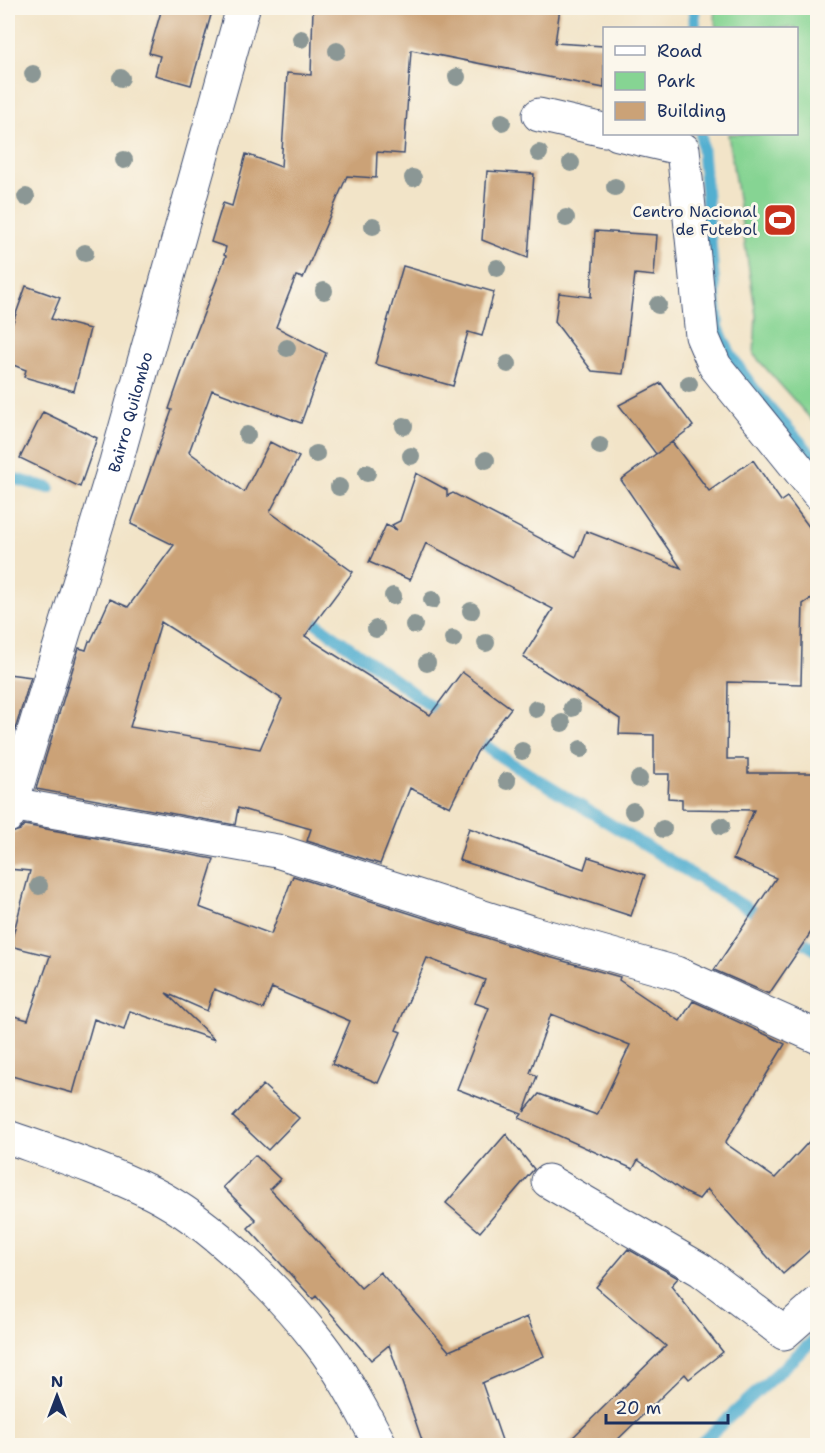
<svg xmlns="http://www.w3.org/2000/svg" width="825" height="1453" font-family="'Shantell Sans',sans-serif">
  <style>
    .green { fill: #86d493; stroke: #508278; stroke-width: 1.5 }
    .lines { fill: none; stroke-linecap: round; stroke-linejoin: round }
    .stream { stroke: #52afd0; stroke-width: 12 }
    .building { fill: #cba277; fill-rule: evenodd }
    .minor-casing { stroke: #3b4a6e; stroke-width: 35 }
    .minor { stroke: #fff; stroke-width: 33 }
    .tree { fill: #8b9795 }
    .labels { text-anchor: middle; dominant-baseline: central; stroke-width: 6; stroke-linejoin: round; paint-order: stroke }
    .poi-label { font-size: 16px; fill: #1b2f5e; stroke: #fbf7ec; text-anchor: end }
    .street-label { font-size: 16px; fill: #1b2f5e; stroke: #fbf7ec }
  </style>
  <rect width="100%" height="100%" fill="#fbf7ec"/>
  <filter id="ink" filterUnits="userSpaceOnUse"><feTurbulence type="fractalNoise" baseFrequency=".0167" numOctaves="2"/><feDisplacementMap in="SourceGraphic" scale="12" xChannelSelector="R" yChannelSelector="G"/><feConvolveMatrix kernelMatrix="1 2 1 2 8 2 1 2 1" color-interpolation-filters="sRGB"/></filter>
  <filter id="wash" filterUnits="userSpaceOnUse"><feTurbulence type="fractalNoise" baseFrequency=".008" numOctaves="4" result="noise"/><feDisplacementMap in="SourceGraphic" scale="24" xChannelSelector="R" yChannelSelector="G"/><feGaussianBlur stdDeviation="1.35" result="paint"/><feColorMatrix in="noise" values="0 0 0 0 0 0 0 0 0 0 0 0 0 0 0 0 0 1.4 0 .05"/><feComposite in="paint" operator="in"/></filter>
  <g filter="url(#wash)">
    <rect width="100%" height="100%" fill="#f2e4c8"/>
    <path class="green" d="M 714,8 L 817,8 L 817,426 L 754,355 L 756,315 L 728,134 L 796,134 L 796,28 L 716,28 Z"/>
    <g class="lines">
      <path class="stream" d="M 694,8 L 695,28
        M 701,134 L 718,327 C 737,379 782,420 818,462
        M 8,477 L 49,488
        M 302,613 L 446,717
        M 470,734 L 501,757 L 765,919
        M 790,934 L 818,951
        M 698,1446 L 818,1336"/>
    </g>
    <g id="blocks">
      <path class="building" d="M 162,8 L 213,8 L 191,85 L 155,75 L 160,56 L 149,53 Z
        M 313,8 L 560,8 L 555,43 L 604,46 L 604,88 L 411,50 L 404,154 L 377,152 L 376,178 L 347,176 L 303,278 L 296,276 L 276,327 L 326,353 L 301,423 L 212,390 L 189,452 L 244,492 L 270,442 L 299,457 L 270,512 L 353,572 L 305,636 L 430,715 L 462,672 L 511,708 L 477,752 L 450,807 L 410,788 L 380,864 L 307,841 L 311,829 L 238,808 L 235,825 L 36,789 L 79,648 L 86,650 L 89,641 L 91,641 L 110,599 L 128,607 L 174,545 L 131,524 L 172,410 L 169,409 L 187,357 L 226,256 L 224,255 L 226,247 L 211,242 L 223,203 L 232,206 L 246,154 L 281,167 L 287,73 L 311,75 ZM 161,622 L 282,699 L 260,749 L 130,727 Z
        M 487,171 L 534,174 L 528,258 L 482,240 Z
        M 595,231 L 657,235 L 654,276 L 635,274 L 623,374 L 592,371 L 555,322 L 559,293 L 591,297 Z
        M 403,266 L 494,292 L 482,336 L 468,332 L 453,386 L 375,364 Z
        M 26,286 L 60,298 L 51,319 L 90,329 L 74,391 L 24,377 L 26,370 L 8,363 L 8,336 Z
        M 661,383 L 693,426 L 656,454 L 619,405 Z
        M 43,412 L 97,438 L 80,487 L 20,458 Z
        M 672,442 L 709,491 L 753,460 L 781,501 L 787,497 L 818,539 L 818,594 L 803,604 L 801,684 L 728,682 L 727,759 L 748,759 L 748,773 L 818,773 L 818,922 L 769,994 L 714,970 L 776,878 L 733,859 L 754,810 L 682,809 L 682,799 L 668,798 L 669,774 L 654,774 L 654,735 L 619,734 L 620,719 L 523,657 L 553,609 L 426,543 L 410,580 L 369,562 L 386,525 L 397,530 L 392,525 L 400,521 L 416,473 L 447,490 L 447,496 L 453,493 L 576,557 L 586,531 L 681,568 L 621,480 Z
        M 8,674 L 31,677 L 8,753 Z
        M 24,825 L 214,859 L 199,907 L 271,934 L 293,876 L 524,950 L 620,977 L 619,980 L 680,1021 L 693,1001 L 771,1037 L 785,1044 L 725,1143 L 775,1178 L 818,1132 L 818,1243 L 783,1274 L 707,1189 L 699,1199 L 684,1192 L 638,1160 L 633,1169 L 519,1118 L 522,1114 L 457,1089 L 489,1008 L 475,1003 L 485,980 L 427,958 L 396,1030 L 401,1032 L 378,1083 L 332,1064 L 350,1021 L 272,988 L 263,1009 L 214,989 L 207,1011 L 166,993 L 215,1040 L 130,1011 L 124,1030 L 94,1019 L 73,1093 L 8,1075 L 8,1040 L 14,1016 L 28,1020 L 50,956 L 10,946 L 30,871 L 8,869 L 8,834 L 20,830 ZM 551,1014 L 630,1045 L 597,1115 L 539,1094 L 524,1112 L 537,1076 L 530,1073 Z
        M 469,828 L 584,869 L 588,857 L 645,875 L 631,916 L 459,860 Z
        M 263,1085 L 299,1118 L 268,1150 L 233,1117 Z
        M 506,1134 L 534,1169 L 480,1232 L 446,1203 Z
        M 255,1155 L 280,1179 L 270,1189 L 361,1288 L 380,1272 L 449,1351 L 527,1317 L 544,1356 L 482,1383 L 504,1446 L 424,1446 L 389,1345 L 371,1360 L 316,1296 L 313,1299 L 248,1228 L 256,1220 L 223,1187 Z
        M 628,1249 L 678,1278 L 671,1286 L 723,1352 L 689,1379 L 685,1374 L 611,1446 L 564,1446 L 666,1346 L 596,1287 Z"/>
    </g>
  </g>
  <g filter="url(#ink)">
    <use href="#blocks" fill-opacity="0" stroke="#3b4a6e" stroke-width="1.5"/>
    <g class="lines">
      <g class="minor-casing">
        <g id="minor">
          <path d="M 539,115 L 604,130"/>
          <path d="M 618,134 L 683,149 L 702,336 L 715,366 L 818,493"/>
          <path d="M 11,804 L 277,851 L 530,932 L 676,973 L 818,1037"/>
          <path id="s1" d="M 8,816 L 116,462 L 243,8"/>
          <path d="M 8,1137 C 56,1154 105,1170 152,1193 C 212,1223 279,1291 320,1344 C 344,1375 362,1411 381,1446"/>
          <path d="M 548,1181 L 701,1270 L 784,1333 L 818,1303"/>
        </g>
      </g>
      <use href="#minor" class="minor"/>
    </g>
    <g class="tree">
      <circle cx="301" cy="39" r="9"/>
      <circle cx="337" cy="51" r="9"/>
      <circle cx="33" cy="74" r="9"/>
      <circle cx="457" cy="77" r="9"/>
      <circle cx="121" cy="78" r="9"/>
      <circle cx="502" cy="122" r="9"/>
      <circle cx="539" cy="153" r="9"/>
      <circle cx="124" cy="160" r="9"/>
      <circle cx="571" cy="163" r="9"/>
      <circle cx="413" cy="178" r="9"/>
      <circle cx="615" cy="187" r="9"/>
      <circle cx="26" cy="197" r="9"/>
      <circle cx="566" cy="218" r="9"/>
      <circle cx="373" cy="226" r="9"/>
      <circle cx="85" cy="253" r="9"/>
      <circle cx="497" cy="268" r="9"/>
      <circle cx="324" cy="291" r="9"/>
      <circle cx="658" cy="305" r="9"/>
      <circle cx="287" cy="348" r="9"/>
      <circle cx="508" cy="364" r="9"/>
      <circle cx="689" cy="384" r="9"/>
      <circle cx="404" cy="426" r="9"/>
      <circle cx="247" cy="435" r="9"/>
      <circle cx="600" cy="446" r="9"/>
      <circle cx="316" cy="454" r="9"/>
      <circle cx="411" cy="456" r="9"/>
      <circle cx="486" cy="460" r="9"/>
      <circle cx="367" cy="473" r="9"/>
      <circle cx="339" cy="487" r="9"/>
      <circle cx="393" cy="596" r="9"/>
      <circle cx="432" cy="600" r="9"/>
      <circle cx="471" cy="611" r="9"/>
      <circle cx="414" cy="625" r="9"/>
      <circle cx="376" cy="629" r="9"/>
      <circle cx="453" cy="639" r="9"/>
      <circle cx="486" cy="643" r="9"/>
      <circle cx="427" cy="663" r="9"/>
      <circle cx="572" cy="708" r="9"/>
      <circle cx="536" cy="709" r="9"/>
      <circle cx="562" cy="723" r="9"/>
      <circle cx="581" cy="749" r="9"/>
      <circle cx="522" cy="751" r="9"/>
      <circle cx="639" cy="779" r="9"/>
      <circle cx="507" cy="781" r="9"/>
      <circle cx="633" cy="811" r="9"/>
      <circle cx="721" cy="826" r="9"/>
      <circle cx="663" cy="829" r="9"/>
      <circle cx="39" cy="886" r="9"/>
    </g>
  </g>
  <defs>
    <g id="stadium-square" transform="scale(1.725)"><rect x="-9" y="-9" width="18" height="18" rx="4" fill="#c8321e" stroke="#fbf7ec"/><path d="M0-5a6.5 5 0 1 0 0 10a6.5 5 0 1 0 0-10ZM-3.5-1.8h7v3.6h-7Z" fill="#fff"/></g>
  </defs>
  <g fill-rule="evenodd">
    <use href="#stadium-square" x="780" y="220"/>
  </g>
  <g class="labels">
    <g class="poi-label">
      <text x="757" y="211">Centro Nacional<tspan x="757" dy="18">de Futebol</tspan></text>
    </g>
    <g class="street-label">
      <text stroke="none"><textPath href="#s1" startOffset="422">Bairro Quilombo</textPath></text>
    </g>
  </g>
  <rect width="825" height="1453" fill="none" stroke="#fbf7ec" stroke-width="30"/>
  <rect x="603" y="27" width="195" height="108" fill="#fbf7ec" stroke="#a1a7b3" stroke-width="1.5"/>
  <rect x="615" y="46" width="30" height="9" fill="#ffffff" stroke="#a1a7b3" stroke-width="1.5"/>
  <text x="657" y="57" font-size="18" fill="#1b2f5e">Road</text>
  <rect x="615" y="72" width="30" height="18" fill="#86d493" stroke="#a1a7b3" stroke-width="1.5"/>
  <text x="657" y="87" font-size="18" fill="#1b2f5e">Park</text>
  <rect x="615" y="102" width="30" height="18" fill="#cba277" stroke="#a1a7b3" stroke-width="1.5"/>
  <text x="657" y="117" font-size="18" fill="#1b2f5e">Building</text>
  <g transform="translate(57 1396)" stroke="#fbf7ec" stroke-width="4.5" paint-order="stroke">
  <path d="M0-4.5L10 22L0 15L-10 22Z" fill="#1b2f5e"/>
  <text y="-9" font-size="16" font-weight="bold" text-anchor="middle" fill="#1b2f5e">N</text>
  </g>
  <path d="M606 1414v9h122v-9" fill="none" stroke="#1b2f5e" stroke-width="3"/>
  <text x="615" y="1414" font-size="18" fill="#1b2f5e" stroke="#fbf7ec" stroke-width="4.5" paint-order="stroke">20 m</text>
</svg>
